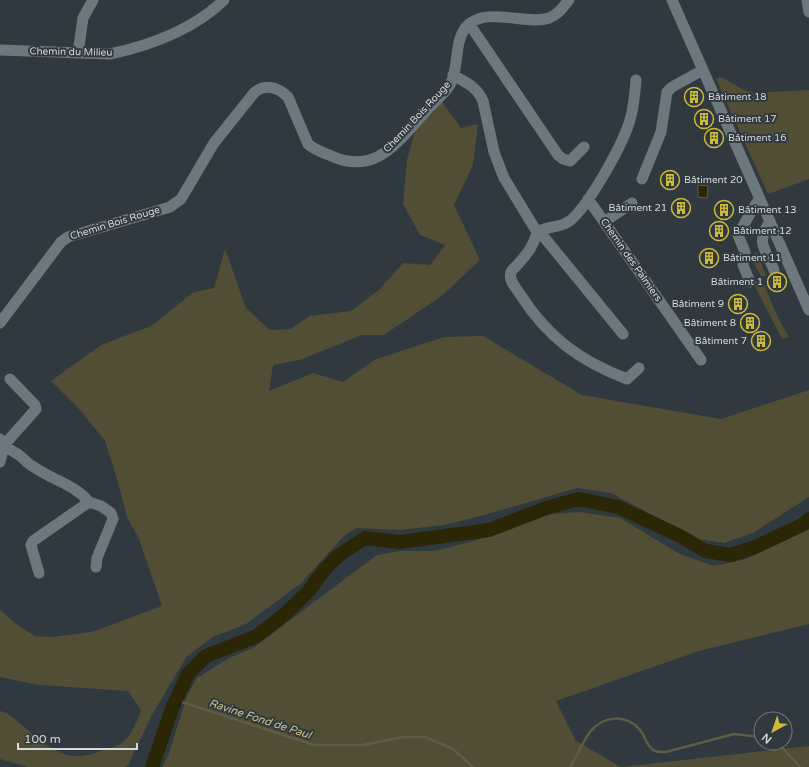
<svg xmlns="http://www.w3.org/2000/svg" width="809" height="767" font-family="'Varela Round',sans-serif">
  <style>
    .green { fill: #524e35 }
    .water { fill: #2b2606; stroke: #5d5c46 }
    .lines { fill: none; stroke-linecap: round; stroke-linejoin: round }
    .stream { stroke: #5d5c46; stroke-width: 2.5 }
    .river { stroke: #2b2606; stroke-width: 14 }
    .minor { stroke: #6d787e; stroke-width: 11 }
    .labels { text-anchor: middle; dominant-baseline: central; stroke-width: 4; stroke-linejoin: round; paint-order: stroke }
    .street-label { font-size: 10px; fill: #d3d9dc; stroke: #30393f }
    .poi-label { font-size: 10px; fill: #d3d9dc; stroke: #30393f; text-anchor: start }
    .water-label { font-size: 11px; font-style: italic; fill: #cdc389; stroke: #30393f }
  </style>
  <rect width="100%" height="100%" fill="#30393f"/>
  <path class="green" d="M 721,77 L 744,90 L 755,93 L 809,90 L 809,179 L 768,194 L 716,79 Z
    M 440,99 L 461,128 L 478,124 L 473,165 L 454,205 L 480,260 L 443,295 L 384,335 L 362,335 L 300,360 L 273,365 L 269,391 L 313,373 L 343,382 L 374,360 L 444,337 L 483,336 L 582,395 L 721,419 L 809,390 L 809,497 L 753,533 L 724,543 L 697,539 L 611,493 L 577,488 L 488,514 L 444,525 L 400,530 L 356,528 L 344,536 L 300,584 L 246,624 L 213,637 L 187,656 L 152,715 L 128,765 L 125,767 L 28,767 L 0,759 L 0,711 C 11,714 14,719 22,725 C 50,748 66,766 103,750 C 109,748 118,746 123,742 C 132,735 137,721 141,710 L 128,691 L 39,685 L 0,677 L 0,610 L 15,623 L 35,636 L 52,637 L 92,632 L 162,606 L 139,539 L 127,517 L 118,482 L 105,441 L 80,410 L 51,381 L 101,345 L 151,326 L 194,292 L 214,288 L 225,249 L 246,308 L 270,330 L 290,329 L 310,316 L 351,311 L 380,289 L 403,263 L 430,265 L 445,245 L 420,235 L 403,204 L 407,160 L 416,127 Z
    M 756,251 L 766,275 L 761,277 C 769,296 777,318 789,337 L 782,339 L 752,281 L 761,276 L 753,262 Z
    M 579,512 L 620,518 L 680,554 L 714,566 L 746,559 L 809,529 L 809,624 L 699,651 L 556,701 L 576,741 L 621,767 L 809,746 L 809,767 L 162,767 L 168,756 L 187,696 L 197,678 L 229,658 L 253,648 L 377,555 L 400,551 L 434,551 L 474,541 L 520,523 L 553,514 Z"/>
  <path class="water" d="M 698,185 L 708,186 L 707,198 L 698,197 Z"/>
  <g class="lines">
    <path class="stream" d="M 176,700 L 314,745 L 363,745 L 403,737 L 425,737 L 453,749 L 473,767
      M 778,743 L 800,767
      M 570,767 C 577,756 582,743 590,732 C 603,715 627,714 640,730 C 645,736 646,744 652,749 C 656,753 661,752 666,752 L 734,734 L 761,737"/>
    <path class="river" d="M 152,767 L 173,706 L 188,674 L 206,656 L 257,636 L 285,614 L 308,592 L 325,569 L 339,555 L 365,538 L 400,542 L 489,530 L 549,507 L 579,499 L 618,507 L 678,535 L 706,551 L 731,555 L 755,547 L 804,524 L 809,519"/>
    <path class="minor" d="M 672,0 L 809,310
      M 807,0 L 809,12
      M 470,25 L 558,155 L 563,159 L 570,161 L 584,147
      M 0,50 L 110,54 C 152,45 193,30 224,0
      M 78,53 L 83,18 L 93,0
      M 453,75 C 467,83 477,87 483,101 L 494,152 L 504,178 L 537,232
      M 642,179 L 661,132 L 667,92 L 672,87 L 703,70
      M 588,199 L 701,360
      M 770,221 C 756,244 764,246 774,270
      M 604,222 L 632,203
      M 539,231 L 623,334
      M 537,232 C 534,245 528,253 519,263 C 517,266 512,269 511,272 C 508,280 516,288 520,294 C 547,337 580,361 627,379 L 639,368
      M 537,232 C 549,225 560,229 571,220 C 590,203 625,142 631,116 C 634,105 635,92 636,80
      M 750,282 L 743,265 L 745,252 L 738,235 L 755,205 L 760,199
      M 0,323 L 61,242 L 68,237 L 170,207 L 181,199 L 214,143 L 254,93 C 265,83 277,87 288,97 L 308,144 C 313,149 322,152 329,155 C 375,177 398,142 425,112 C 433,103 446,93 451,83 C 459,66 454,42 466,27 C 485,5 526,26 549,18 C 558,15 563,7 569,0
      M 0,439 C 5,448 11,450 19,455 C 24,459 28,464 34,467 C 52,480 74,484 89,502 L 33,541 L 31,545 L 39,573
      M 0,462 L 4,445 L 36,409 L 35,405 L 10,379
      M 89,502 L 101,506 L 111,513 L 113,519 L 97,558 L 96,567"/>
  </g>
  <defs>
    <g id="building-ring" transform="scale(1)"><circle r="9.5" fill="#30393f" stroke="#ceb938" stroke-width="1.5"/><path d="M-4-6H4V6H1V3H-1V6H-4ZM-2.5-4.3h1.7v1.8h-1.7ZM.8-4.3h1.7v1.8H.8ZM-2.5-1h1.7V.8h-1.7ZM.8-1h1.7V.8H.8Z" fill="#ceb938"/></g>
  </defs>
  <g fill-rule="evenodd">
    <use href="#building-ring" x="694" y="97"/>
    <use href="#building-ring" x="704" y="119"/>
    <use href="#building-ring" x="714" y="138"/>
    <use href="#building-ring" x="670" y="180"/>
    <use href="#building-ring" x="681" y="208"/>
    <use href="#building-ring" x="724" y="210"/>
    <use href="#building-ring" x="719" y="231"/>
    <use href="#building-ring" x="709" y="258"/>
    <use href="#building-ring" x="777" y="282"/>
    <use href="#building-ring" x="738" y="304"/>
    <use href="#building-ring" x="750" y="323"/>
    <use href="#building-ring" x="761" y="341"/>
  </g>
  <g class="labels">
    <g class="street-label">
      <text transform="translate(71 52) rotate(1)">Chemin du Milieu</text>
      <text transform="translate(417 117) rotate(-47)">Chemin Bois Rouge</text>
      <text transform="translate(115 223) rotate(-17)">Chemin Bois Rouge</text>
      <text transform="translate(631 260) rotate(55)">Chemin des Palmiers</text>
    </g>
    <g class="poi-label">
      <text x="708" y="97">Bâtiment 18</text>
      <text x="718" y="119">Bâtiment 17</text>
      <text x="728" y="138">Bâtiment 16</text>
      <text x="684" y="180">Bâtiment 20</text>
      <text x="667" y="208" text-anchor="end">Bâtiment 21</text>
      <text x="738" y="210">Bâtiment 13</text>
      <text x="733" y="231">Bâtiment 12</text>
      <text x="723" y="258">Bâtiment 11</text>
      <text x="763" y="282" text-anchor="end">Bâtiment 1</text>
      <text x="724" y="304" text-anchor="end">Bâtiment 9</text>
      <text x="736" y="323" text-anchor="end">Bâtiment 8</text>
      <text x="747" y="341" text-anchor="end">Bâtiment 7</text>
    </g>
    <g class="water-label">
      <text transform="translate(260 719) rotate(18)">Ravine Fond de Paul</text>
    </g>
  </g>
  <g transform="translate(773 731) rotate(220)"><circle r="19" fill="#30393f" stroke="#71797e"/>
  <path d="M0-3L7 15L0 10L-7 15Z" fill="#ceb938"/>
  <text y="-6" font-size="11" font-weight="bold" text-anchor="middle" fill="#d3d9dc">N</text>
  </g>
  <path d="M18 743v6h119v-6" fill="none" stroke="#d3d9dc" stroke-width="2"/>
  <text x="24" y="743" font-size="12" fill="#d3d9dc" stroke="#30393f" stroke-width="3" paint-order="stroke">100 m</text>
</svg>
